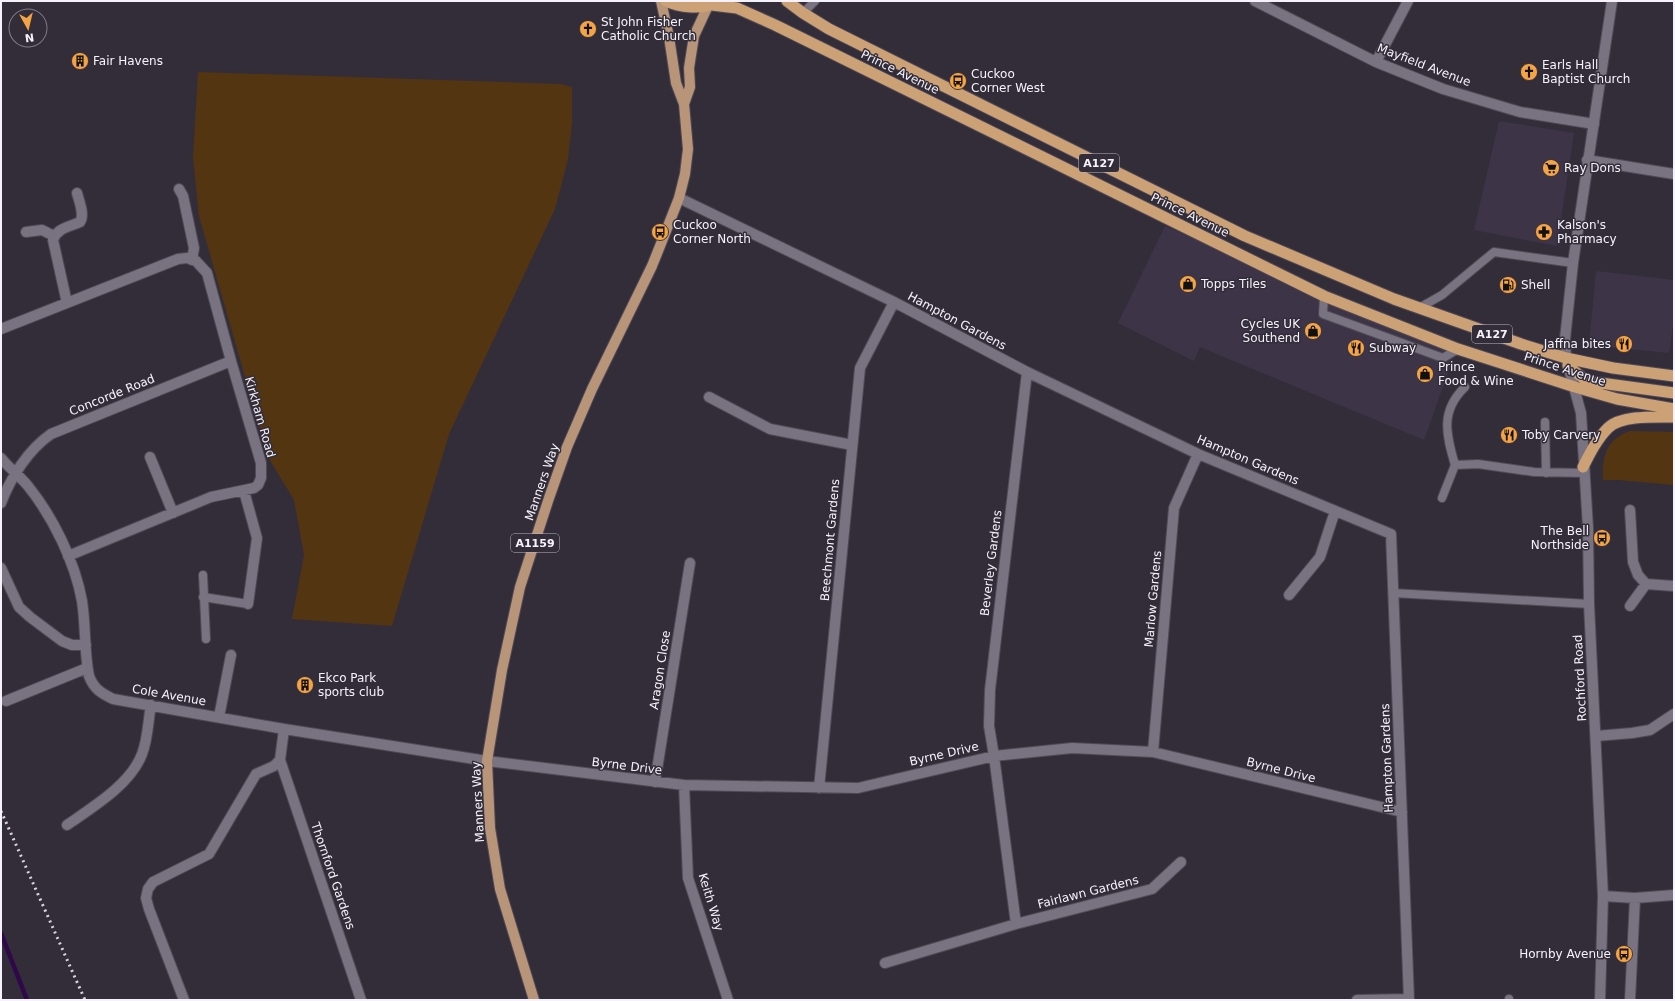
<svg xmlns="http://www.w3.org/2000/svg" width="1675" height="1001" font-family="'DejaVu Sans',sans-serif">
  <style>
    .built { fill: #3d3547 }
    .green { fill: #533511 }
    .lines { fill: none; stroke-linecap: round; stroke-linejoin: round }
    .stream { stroke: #2e0848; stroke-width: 4.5 }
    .service-casing { stroke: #504a55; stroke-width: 10 }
    .minor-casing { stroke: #504a55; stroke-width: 12 }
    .tertiary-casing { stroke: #504a55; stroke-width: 12 }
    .primary-casing { stroke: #504a55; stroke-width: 12 }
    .trunk-casing { stroke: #504a55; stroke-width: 13 }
    .service { stroke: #797281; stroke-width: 8 }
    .minor { stroke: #797281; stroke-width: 10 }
    .tertiary { stroke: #797281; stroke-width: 10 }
    .primary { stroke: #b89579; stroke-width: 10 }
    .trunk { stroke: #cda176; stroke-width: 11 }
    .rail { stroke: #d8d4dd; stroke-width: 3; stroke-dasharray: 2 4; stroke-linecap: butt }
    .labels { text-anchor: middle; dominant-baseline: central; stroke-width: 3; stroke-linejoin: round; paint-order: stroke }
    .shield { fill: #332d3a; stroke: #bcb7c1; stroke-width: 1 }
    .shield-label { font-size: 11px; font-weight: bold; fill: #f6f2fb }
    .poi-label { font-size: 12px; fill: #f6f2fb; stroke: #332d3a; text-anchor: start }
    .street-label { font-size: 12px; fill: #f6f2fb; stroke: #332d3a }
  </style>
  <rect width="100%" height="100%" fill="#332d3a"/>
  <path class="built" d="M 1499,121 L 1574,133 L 1557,246 L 1474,230 Z
    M 1165,226 L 1455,353 L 1424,440 L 1200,347 L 1194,361 L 1118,323 Z
    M 1596,271 L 1674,280 L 1674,318 L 1669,353 L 1589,345 Z"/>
  <path class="green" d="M 198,72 L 560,84 L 572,87 L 572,123 L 568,159 L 555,209 L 449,434 L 392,626 L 292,619 L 304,555 L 294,500 L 268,457 L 199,216 L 193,157 Z
    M 1630,431 L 1674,432 L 1674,485 L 1618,480 L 1603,480 C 1602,457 1606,439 1630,431 Z"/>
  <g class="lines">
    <path class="stream" d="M 1,933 L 27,1000"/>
    <g class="service-casing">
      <path id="service" d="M 803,13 L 815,1
        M 1324,296 L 1323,314 L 1443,358 L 1458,349
        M 1419,308 L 1442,295 L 1494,252 L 1573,263
        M 1545,422 L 1546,473
        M 1455,465 C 1446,434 1440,411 1465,387
        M 1442,498 L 1455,465 L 1478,464 L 1534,472 L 1584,473
        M 203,575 L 206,639
        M 1393,593 L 1589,604
        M 203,597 L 248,604
        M 1509,999 L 1509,1000"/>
    </g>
    <g class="minor-casing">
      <path id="minor" d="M 1255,1 L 1376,62 L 1443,89 L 1520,112 L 1594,124
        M 1376,62 L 1408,1
        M 1587,160 L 1674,174
        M 179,189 L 183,196 L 194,248 L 192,260
        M 679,198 L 894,302 L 1027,372 L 1198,454 L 1391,534 L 1409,1000
        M 26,232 L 42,230 L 54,236
        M 67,303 L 53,240 C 57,228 69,227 80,222 C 85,215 79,201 77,193
        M 1,329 L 178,259 L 187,258 L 196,261 L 207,273 L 231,361 L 261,463 L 261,478 L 258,485 L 254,488 L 211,497 L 68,556
        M 709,397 L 770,429 L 852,445
        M 150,457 L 173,513
        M 1,458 C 9,468 20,476 28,486 C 53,517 75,562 82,601 C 86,626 84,652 89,676 C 94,689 101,693 113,699 L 284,729
        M 244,491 L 257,538 L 248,604
        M 1,503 C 11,477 28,450 51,434 L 231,361
        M 1630,510 L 1633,562 L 1638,575 L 1646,584 L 1674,586
        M 1,568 L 19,607 L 30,617 L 62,641 L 72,645 L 86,645
        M 1289,595 L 1320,557 L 1335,511
        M 1630,606 L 1646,584
        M 6,701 L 87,668
        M 219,717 L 231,655
        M 1596,736 L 1632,733 L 1650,730 L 1674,714
        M 1153,752 L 1174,508 L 1198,454
        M 280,760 L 361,1000
        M 655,782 L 690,563
        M 684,785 L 688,878 L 728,1000
        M 819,788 L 860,368 L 894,302
        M 67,825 C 93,807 131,784 142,754 C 148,739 148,721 151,705
        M 1603,896 L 1635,898 L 1674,895
        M 1016,924 L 994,756 L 989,726 L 990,690 L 1027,372
        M 885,963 L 1016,924 L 1152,889 L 1181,862
        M 184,1000 L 149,909 L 146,898 L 148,889 L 153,882 L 209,854 L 256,774 L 274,766 L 280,760 L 284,729 L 487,761 L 684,785 L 858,788 L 994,756 L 1072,748 L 1153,752 L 1402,812
        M 1357,1000 L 1409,999
        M 1630,1000 L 1635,898"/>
    </g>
    <g class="tertiary-casing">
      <path id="tertiary" d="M 1600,1000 L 1603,896 L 1589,604 L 1588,528 L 1581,413 L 1566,358 L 1565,339 L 1573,263 L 1612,1"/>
    </g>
    <g class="primary-casing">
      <path id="primary" d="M 684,104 L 690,87 L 689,68 L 694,36 L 708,6
        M 534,1000 L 500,889 L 490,828 L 487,761 L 502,670 L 520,587 L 549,498 L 567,447 L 592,389 L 652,266 L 666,231 L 679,198 L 685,174 L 688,149 L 684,104 L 676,83 L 669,37 L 661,1"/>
    </g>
    <g class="trunk-casing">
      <path id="trunk" d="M 666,1 C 677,7 707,11 715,1
        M 787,1 L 803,13 L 829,29 L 1245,236 L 1394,299 L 1521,344 L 1566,358 L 1613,368 L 1674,376
        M 712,5 L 737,8 L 775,25 L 1324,296 L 1458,349 L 1575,387 L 1617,399 L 1674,409
        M 1568,366 L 1583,378 L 1593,382 L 1674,393
        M 1583,467 C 1590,453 1597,439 1608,428 C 1621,415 1656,417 1674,417"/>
    </g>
    <use href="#service" class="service"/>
    <use href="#minor" class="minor"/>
    <use href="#tertiary" class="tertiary"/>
    <use href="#primary" class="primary"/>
    <use href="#trunk" class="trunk"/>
    <path class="rail" d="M 1,811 L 85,1000"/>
  </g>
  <defs>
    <g id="church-disc" transform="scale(0.9)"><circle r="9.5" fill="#f4a444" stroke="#332d3a"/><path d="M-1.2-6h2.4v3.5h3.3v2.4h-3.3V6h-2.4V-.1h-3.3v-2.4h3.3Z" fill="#111"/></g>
    <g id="building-disc" transform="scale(0.9)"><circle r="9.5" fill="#f4a444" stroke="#332d3a"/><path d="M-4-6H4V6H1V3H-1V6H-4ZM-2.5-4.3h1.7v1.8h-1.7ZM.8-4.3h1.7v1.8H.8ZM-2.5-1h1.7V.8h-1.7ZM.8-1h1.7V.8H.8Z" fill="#111"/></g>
    <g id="bus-disc" transform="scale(0.9)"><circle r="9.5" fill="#f4a444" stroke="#332d3a"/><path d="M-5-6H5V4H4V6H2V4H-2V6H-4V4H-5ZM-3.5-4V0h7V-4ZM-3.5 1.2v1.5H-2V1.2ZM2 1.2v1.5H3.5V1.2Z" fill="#111"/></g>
    <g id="supermarket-disc" transform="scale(0.9)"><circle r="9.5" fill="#f4a444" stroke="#332d3a"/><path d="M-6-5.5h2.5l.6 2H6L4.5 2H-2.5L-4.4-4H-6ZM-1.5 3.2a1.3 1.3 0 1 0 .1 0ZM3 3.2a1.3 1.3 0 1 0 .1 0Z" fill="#111"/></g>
    <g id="pharmacy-disc" transform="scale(0.9)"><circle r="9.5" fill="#f4a444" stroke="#332d3a"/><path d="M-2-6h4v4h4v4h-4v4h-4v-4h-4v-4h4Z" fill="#111"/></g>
    <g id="shop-disc" transform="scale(0.9)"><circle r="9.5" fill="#f4a444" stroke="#332d3a"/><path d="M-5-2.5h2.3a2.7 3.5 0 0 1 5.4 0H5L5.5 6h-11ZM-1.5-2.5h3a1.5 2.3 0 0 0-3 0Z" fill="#111"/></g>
    <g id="fuel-disc" transform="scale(0.9)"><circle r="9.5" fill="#f4a444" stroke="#332d3a"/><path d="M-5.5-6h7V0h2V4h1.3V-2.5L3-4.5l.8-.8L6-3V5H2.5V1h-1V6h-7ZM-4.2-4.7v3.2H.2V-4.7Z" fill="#111"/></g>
    <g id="restaurant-disc" transform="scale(0.9)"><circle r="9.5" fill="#f4a444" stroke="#332d3a"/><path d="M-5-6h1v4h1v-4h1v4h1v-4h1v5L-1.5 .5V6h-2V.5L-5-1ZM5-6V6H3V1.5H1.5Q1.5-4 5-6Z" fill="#111"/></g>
  </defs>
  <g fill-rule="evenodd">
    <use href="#church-disc" x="588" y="29"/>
    <use href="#building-disc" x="80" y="61"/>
    <use href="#church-disc" x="1529" y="72"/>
    <use href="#bus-disc" x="958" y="81"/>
    <use href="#supermarket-disc" x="1551" y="168"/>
    <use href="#bus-disc" x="660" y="232"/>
    <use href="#pharmacy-disc" x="1544" y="232"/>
    <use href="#shop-disc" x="1188" y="284"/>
    <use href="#fuel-disc" x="1508" y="285"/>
    <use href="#shop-disc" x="1313" y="331"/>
    <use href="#restaurant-disc" x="1624" y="344"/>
    <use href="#restaurant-disc" x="1356" y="348"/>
    <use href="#shop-disc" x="1425" y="374"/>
    <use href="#restaurant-disc" x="1509" y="435"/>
    <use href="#bus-disc" x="1602" y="538"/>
    <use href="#building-disc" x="305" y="685"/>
    <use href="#bus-disc" x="1624" y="954"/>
  </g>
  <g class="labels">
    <g class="shield">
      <rect x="1079" y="154" width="40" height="18" rx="3"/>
      <rect x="1472" y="325" width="40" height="18" rx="3"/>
      <rect x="511" y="534" width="48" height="18" rx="3"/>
    </g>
    <g class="shield-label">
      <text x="1099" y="163">A127</text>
      <text x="1492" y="334">A127</text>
      <text x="535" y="543">A1159</text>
    </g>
    <g class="poi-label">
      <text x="601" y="22">St John Fisher<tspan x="601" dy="14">Catholic Church</tspan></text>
      <text x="93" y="61">Fair Havens</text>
      <text x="1542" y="65">Earls Hall<tspan x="1542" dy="14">Baptist Church</tspan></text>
      <text x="971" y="74">Cuckoo<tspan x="971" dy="14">Corner West</tspan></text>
      <text x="1564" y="168">Ray Dons</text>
      <text x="673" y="225">Cuckoo<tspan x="673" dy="14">Corner North</tspan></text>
      <text x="1557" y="225">Kalson's<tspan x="1557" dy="14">Pharmacy</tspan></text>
      <text x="1201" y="284">Topps Tiles</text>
      <text x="1521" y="285">Shell</text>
      <text x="1300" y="324" text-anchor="end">Cycles UK<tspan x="1300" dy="14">Southend</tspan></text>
      <text x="1611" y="344" text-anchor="end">Jaffna bites</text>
      <text x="1369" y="348">Subway</text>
      <text x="1438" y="367">Prince<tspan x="1438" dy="14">Food &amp; Wine</tspan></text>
      <text x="1522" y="435">Toby Carvery</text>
      <text x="1589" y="531" text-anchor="end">The Bell<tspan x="1589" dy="14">Northside</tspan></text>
      <text x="318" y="678">Ekco Park<tspan x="318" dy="14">sports club</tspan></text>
      <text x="1611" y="954" text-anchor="end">Hornby Avenue</text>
    </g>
    <g class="street-label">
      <text transform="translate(1424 65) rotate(21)">Mayfield Avenue</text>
      <text transform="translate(900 72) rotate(26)">Prince Avenue</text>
      <text transform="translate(1190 215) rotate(26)">Prince Avenue</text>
      <text transform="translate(957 321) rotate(28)">Hampton Gardens</text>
      <text transform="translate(1565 369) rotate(18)">Prince Avenue</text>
      <text transform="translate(112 395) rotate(-22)">Concorde Road</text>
      <text transform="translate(260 417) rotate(74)">Kirkham Road</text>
      <text transform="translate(1248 460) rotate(23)">Hampton Gardens</text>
      <text transform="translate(542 482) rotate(-71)">Manners Way</text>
      <text transform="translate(830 540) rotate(-85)">Beechmont Gardens</text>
      <text transform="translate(991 563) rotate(-83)">Beverley Gardens</text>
      <text transform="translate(1153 599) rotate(-85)">Marlow Gardens</text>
      <text transform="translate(660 670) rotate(-81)">Aragon Close</text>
      <text transform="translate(1580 678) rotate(-93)">Rochford Road</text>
      <text transform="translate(169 695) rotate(10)">Cole Avenue</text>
      <text transform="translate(944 754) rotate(-13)">Byrne Drive</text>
      <text transform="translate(1387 758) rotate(-92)">Hampton Gardens</text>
      <text transform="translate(627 766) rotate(7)">Byrne Drive</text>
      <text transform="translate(1281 770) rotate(14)">Byrne Drive</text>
      <text transform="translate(478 802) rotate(-93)">Manners Way</text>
      <text transform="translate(333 876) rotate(71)">Thornford Gardens</text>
      <text transform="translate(1088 892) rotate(-14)">Fairlawn Gardens</text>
      <text transform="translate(711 902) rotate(73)">Keith Way</text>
    </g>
  </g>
  <rect width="1675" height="1001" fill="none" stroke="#f6f2fb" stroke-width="4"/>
  <g transform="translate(28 28) rotate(172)"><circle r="19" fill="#332d3a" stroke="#817c87"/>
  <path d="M0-3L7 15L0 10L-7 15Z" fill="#f4a444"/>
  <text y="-6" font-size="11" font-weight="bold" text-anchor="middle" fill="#f6f2fb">N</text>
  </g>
</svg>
